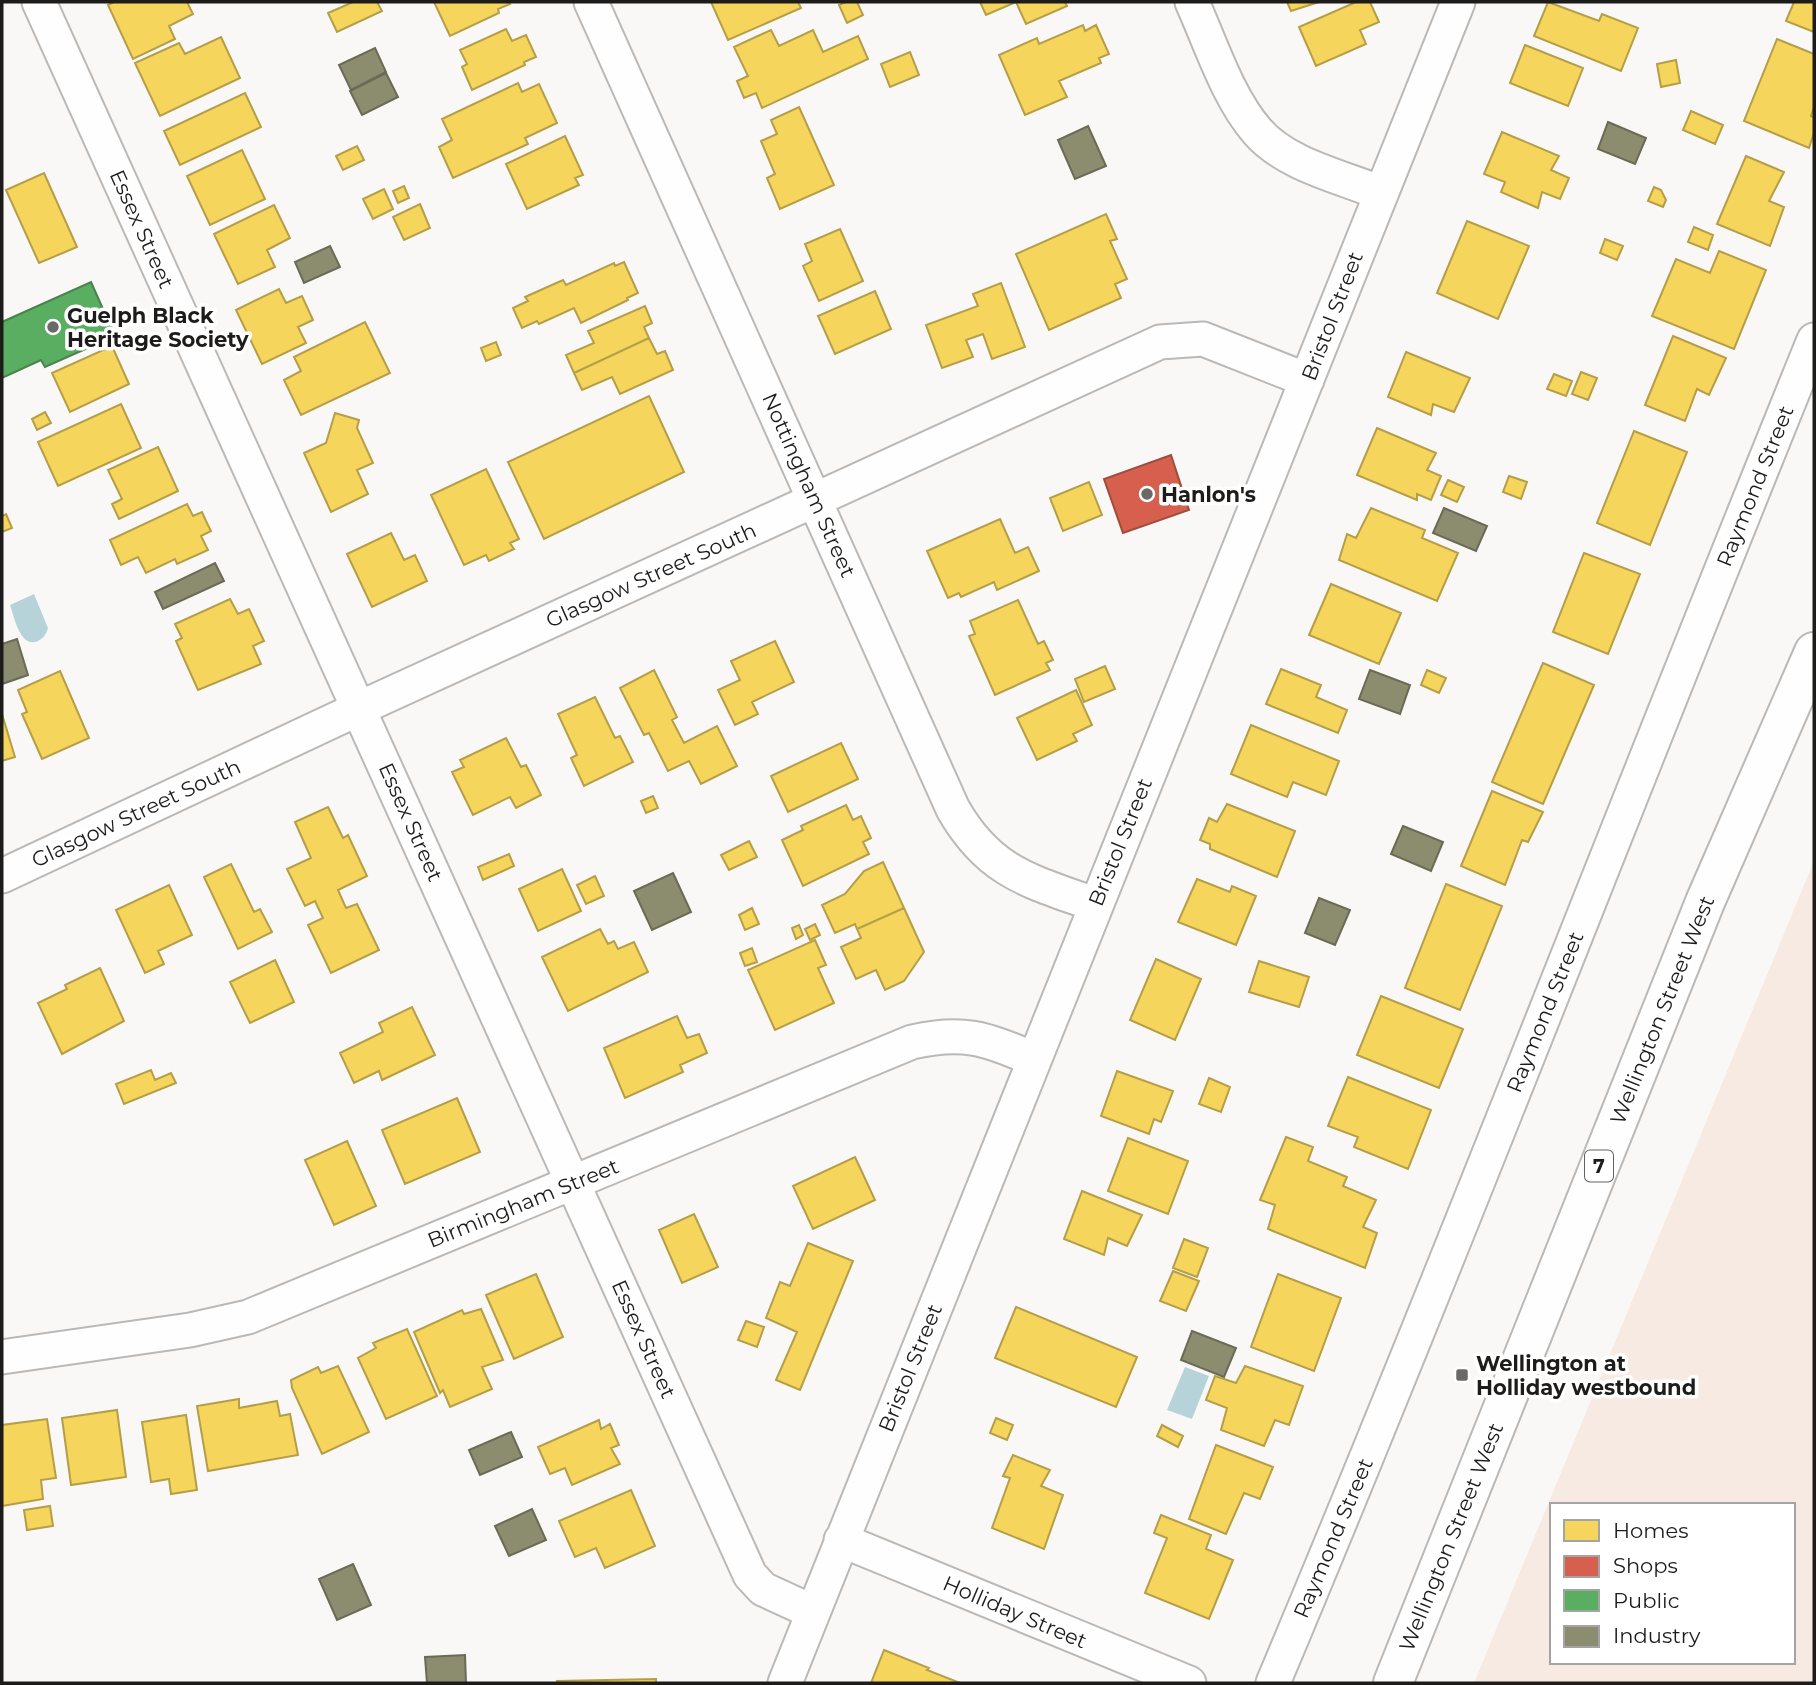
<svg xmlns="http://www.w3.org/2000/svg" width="1816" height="1685" font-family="Montserrat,sans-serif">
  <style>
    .green { fill: #f7eae3; fill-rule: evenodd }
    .water { fill: #b5d3d9 }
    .homes { fill: #f6d55c; stroke: #b59e48; stroke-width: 2 }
    .shops { fill: #d6604d; stroke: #9e4c3e; stroke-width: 2 }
    .public { fill: #5aae61; stroke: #48824c; stroke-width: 2 }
    .industry { fill: #8c8c6e; stroke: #6b6a55; stroke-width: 2 }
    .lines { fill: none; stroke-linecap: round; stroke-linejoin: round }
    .minor-casing { stroke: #bab9b7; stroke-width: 37 }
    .primary-casing { stroke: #bab9b7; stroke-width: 42 }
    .minor { stroke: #fefefe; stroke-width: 33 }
    .primary { stroke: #fefefe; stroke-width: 38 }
    .poi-dot { fill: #6a6968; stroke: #fff; stroke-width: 2.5 }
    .labels { text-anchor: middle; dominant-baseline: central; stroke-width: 7; stroke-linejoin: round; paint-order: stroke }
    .shield { fill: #fff; stroke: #61605f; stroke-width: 2 }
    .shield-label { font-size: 19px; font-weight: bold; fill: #1d1c1b }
    .street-label { font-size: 21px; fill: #1d1c1b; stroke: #fff }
    .poi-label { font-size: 21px; font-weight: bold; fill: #1d1c1b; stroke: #fff; text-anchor: start }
  </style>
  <rect width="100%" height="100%" fill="#faf8f6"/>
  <path class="green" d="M 1814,861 L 1814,1683 L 1474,1683 ZM 1552,1505 L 1793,1505 L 1793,1662 L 1552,1662 Z"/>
  <path class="water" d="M 34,594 L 48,628 C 46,634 44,638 38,641 C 20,649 14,616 10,605 Z
    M 1185,1367 L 1209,1376 L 1192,1419 L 1167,1410 Z"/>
  <path class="homes" d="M 114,2 L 187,2 L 193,14 L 169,26 L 175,39 L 133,59 L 108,5 Z
    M 353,2 L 377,2 L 382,11 L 337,32 L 328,13 Z
    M 434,2 L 509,2 L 510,4 L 498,9 L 499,13 L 450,36 Z
    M 711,2 L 798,2 L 801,8 L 728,40 Z
    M 846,2 L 857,2 L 863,15 L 847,23 L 839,5 Z
    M 980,2 L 1016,2 L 986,15 Z
    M 1016,2 L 1065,2 L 1067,6 L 1026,24 Z
    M 1287,2 L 1319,2 L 1291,11 Z
    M 1356,2 L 1370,2 L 1379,22 L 1360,30 L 1366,44 L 1316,66 L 1299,27 Z
    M 1548,2 L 1599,21 L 1602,14 L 1638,28 L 1621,71 L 1534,36 Z
    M 1794,2 L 1814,2 L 1814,32 L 1786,21 Z
    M 1083,25 L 1085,31 L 1096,25 L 1109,54 L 1099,58 L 1101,63 L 1059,81 L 1067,97 L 1025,115 L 999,55 L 1037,38 L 1039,44 Z
    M 506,29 L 512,41 L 526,35 L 536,57 L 524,62 L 525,65 L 472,90 L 462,67 L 467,64 L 460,50 Z
    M 771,30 L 779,46 L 813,30 L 823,52 L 858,36 L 868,59 L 762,108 L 756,93 L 744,98 L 737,81 L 748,76 L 734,47 Z
    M 221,37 L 240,78 L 160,116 L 135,63 L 179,43 L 185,54 Z
    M 1777,39 L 1814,54 L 1814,107 L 1811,116 L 1814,117 L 1814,133 L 1809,148 L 1744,121 Z
    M 1525,45 L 1583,68 L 1568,106 L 1510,83 Z
    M 910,52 L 919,75 L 890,87 L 881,64 Z
    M 1676,60 L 1680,83 L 1661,87 L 1657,64 Z
    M 518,83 L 522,92 L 539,84 L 557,123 L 525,138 L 528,144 L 453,178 L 439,147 L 452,140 L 442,119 Z
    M 245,93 L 261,127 L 180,165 L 164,131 Z
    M 799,107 L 834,185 L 780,209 L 767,178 L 775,174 L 761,141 L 777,134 L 771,120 Z
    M 1691,111 L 1723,125 L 1715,144 L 1683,130 Z
    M 1502,132 L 1559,156 L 1551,170 L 1569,178 L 1560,199 L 1542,192 L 1538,208 L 1501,192 L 1505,182 L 1484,174 Z
    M 565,136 L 583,175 L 575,178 L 579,185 L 527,209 L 506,164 Z
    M 357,146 L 364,160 L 343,170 L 336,156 Z
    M 242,150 L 265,199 L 210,225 L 187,176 Z
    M 1746,156 L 1784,172 L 1769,201 L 1784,207 L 1770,246 L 1717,224 Z
    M 44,173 L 77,247 L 39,263 L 6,190 Z
    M 404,186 L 409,198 L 398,203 L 393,191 Z
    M 1654,187 L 1661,190 L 1666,200 L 1663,207 L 1648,201 Z
    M 384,189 L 393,209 L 373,219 L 363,199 Z
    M 420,204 L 430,228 L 404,240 L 393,217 Z
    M 274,205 L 290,238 L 267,250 L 275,267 L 238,284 L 214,234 Z
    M 1106,214 L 1117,239 L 1110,241 L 1127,279 L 1115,284 L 1121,298 L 1049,330 L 1016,254 Z
    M 1467,221 L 1529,246 L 1498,319 L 1437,293 Z
    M 1694,227 L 1713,235 L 1708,250 L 1688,242 Z
    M 840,229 L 863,281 L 819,301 L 803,266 L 812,261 L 805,244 Z
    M 1605,239 L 1623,246 L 1617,260 L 1600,253 Z
    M 1719,251 L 1766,270 L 1734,349 L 1652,316 L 1676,259 L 1710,273 Z
    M 624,262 L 638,293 L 627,298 L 628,300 L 581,323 L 574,308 L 539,324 L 537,321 L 522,328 L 513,308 L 528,301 L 525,297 L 563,280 L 566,285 L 614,263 L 615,266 Z
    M 1001,283 L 1025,347 L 992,359 L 983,334 L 966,340 L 973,357 L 942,368 L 926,325 L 978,306 L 973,294 Z
    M 279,289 L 286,303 L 302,296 L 313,320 L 298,327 L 306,343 L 262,364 L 236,310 Z
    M 875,291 L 891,329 L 835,354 L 818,316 Z
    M 645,306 L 652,323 L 644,327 L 649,338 L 574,373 L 566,355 L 594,343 L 588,331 Z
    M 365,322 L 390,373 L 301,415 L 284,380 L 301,371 L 294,357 Z
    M 1673,336 L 1726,358 L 1709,395 L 1697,389 L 1685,421 L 1645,405 Z
    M 649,338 L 657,354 L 665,351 L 673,370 L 620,394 L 612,377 L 582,390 L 574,373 Z
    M 496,342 L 501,355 L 486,361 L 481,348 Z
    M 112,346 L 129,384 L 70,412 L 52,373 Z
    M 1406,352 L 1470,378 L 1454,412 L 1433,404 L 1431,415 L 1388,397 Z
    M 1581,372 L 1597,378 L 1588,400 L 1572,394 Z
    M 1554,374 L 1572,381 L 1566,396 L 1547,389 Z
    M 649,396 L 684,472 L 544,539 L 508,462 Z
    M 121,404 L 141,448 L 58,486 L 38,442 Z
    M 45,412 L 51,423 L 37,430 L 32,419 Z
    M 335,413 L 359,420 L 357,428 L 373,463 L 357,470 L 368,494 L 331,512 L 304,453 L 326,443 Z
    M 1377,428 L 1436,453 L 1427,470 L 1441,476 L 1431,500 L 1417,494 L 1417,500 L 1357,475 Z
    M 1634,431 L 1687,452 L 1650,545 L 1597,523 Z
    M 158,447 L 178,491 L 119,519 L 112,504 L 122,499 L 108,470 Z
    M 486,469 L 519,539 L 510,543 L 514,549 L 489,561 L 486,555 L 464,565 L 431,495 Z
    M 1509,476 L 1527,482 L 1521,499 L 1503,492 Z
    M 1448,480 L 1464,487 L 1457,502 L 1441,495 Z
    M 1089,482 L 1102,515 L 1063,531 L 1050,498 Z
    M 187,504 L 193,516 L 202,512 L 206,521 L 211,531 L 201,536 L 208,550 L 177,564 L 175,559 L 146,573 L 138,557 L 121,565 L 110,540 Z
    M 1371,508 L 1425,530 L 1422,538 L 1458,553 L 1437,601 L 1339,560 L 1347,534 L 1356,538 Z
    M 6,514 L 12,528 L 2,532 L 2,516 Z
    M 1000,519 L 1015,553 L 1028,547 L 1039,571 L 997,590 L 994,582 L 961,597 L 959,593 L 948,598 L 927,551 Z
    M 391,533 L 404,560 L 415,555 L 427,581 L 372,607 L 347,554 Z
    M 1584,553 L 1640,574 L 1608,654 L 1553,632 Z
    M 1331,584 L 1401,613 L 1379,664 L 1309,635 Z
    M 230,599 L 238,614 L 249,609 L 264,641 L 253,646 L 261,664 L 198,690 L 176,641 L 182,638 L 175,624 Z
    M 1018,600 L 1038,644 L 1044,641 L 1053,660 L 1046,663 L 1050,670 L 995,695 L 969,636 L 975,634 L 970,621 Z
    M 775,641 L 794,682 L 752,702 L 758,714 L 735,725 L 718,690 L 740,680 L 731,661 Z
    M 1543,663 L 1594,685 L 1543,804 L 1492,782 Z
    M 1105,666 L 1115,689 L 1084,702 L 1075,679 Z
    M 1281,669 L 1321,685 L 1316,697 L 1347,710 L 1338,733 L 1266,704 Z
    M 654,670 L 677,717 L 672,720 L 684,743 L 717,726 L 737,766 L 701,784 L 689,761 L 668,771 L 649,733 L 644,735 L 620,688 Z
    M 1427,670 L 1446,678 L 1439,693 L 1421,685 Z
    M 60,671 L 89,738 L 42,759 L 22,714 L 27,712 L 18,690 Z
    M 1076,690 L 1092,725 L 1073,734 L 1077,741 L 1037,760 L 1017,718 Z
    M 595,697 L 615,738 L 620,736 L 633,762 L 584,786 L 571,758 L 577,755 L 558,714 Z
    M 2,714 L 15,757 L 2,761 Z
    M 1251,725 L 1339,761 L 1326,795 L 1293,782 L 1287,797 L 1231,774 Z
    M 506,738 L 521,767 L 526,765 L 541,795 L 516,808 L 510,797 L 473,815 L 452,772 L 464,767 L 460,760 Z
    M 841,743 L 858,779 L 788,812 L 771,776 Z
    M 1492,791 L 1543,812 L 1528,842 L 1522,840 L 1505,885 L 1461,866 Z
    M 653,796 L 658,808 L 646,813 L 641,801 Z
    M 1227,804 L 1295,831 L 1277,877 L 1210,849 L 1210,844 L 1200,840 L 1209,818 L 1217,822 Z
    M 846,805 L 853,820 L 861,816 L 871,838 L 863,842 L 869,854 L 803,886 L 782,840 L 803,830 L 801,826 Z
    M 328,807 L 343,838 L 348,835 L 367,876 L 338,890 L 346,908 L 357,904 L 379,950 L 331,973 L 308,925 L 323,918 L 315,901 L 305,906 L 287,869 L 311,858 L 295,822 Z
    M 749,841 L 757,857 L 729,870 L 721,855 Z
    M 509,854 L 514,866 L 483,880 L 478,867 Z
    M 883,862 L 904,908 L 857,929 L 855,924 L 835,933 L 822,905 L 845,894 L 864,871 Z
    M 231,864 L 254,912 L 260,909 L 272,932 L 238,949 L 204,877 Z
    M 562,869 L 581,911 L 538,931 L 519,889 Z
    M 595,876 L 604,896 L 586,904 L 577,885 Z
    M 1197,879 L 1230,892 L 1232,886 L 1256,896 L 1236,945 L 1178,922 Z
    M 1446,884 L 1502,906 L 1460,1010 L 1405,988 Z
    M 169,885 L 192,935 L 158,951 L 164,964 L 145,973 L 116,910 Z
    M 752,908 L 759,924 L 745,930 L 739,915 Z
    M 904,908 L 924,952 L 904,981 L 885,990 L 876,970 L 856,979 L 841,947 L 861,938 L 857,929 Z
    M 815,924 L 820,935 L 810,940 L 805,929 Z
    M 799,925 L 803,935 L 796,939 L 792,928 Z
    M 600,929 L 608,944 L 614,941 L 618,949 L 634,942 L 648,972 L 568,1011 L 542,957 Z
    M 815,940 L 826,965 L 818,968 L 834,1003 L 775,1030 L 748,970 Z
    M 752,948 L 757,962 L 745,966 L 740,953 Z
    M 1156,959 L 1201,979 L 1175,1040 L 1130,1020 Z
    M 275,960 L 294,1002 L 250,1023 L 230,982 Z
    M 1259,961 L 1309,977 L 1299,1007 L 1249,992 Z
    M 100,968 L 124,1021 L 62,1054 L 38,1003 L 67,989 L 65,985 Z
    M 1381,996 L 1463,1029 L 1439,1088 L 1357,1055 Z
    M 412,1007 L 435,1055 L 382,1080 L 379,1071 L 354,1083 L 340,1053 L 383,1032 L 379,1023 Z
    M 677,1016 L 687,1038 L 699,1034 L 707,1053 L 680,1065 L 683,1072 L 625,1098 L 604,1048 Z
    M 151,1070 L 155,1080 L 171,1073 L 176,1083 L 124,1104 L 116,1084 Z
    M 1117,1071 L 1173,1091 L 1161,1122 L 1154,1119 L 1149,1134 L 1101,1116 Z
    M 1348,1077 L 1431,1110 L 1408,1169 L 1354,1147 L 1358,1137 L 1328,1126 Z
    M 1209,1078 L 1230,1087 L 1221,1112 L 1199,1104 Z
    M 457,1098 L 480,1152 L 405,1184 L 382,1130 Z
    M 1286,1137 L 1313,1147 L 1308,1161 L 1347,1177 L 1343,1186 L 1376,1200 L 1363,1227 L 1377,1233 L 1365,1268 L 1268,1229 L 1275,1205 L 1260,1200 Z
    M 1128,1138 L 1188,1161 L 1168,1214 L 1108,1191 Z
    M 347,1141 L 376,1206 L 334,1225 L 305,1160 Z
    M 855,1157 L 875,1200 L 813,1229 L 793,1186 Z
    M 1082,1191 L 1142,1215 L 1127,1246 L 1108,1238 L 1104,1255 L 1064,1239 Z
    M 694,1214 L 718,1267 L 682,1283 L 659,1230 Z
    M 1184,1239 L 1208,1248 L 1197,1277 L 1173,1268 Z
    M 808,1243 L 853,1261 L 800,1390 L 776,1380 L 797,1332 L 766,1318 L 780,1282 L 790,1286 Z
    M 1173,1271 L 1199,1281 L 1186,1311 L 1160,1301 Z
    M 536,1274 L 563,1337 L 514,1359 L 486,1295 Z
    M 1278,1274 L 1341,1298 L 1314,1371 L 1251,1347 Z
    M 1016,1307 L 1137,1357 L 1116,1407 L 995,1358 Z
    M 481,1309 L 503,1360 L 482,1367 L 492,1389 L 450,1407 L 443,1390 L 440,1393 L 414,1332 L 462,1310 L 464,1314 Z
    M 746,1321 L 764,1327 L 757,1347 L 738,1340 Z
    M 407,1329 L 437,1396 L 386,1419 L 358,1358 L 376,1348 L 373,1343 Z
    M 338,1366 L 369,1432 L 322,1454 L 292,1388 L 291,1380 L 318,1367 L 321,1373 Z
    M 1245,1366 L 1303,1386 L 1289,1425 L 1275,1420 L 1264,1446 L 1221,1430 L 1227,1408 L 1206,1400 L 1215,1376 L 1236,1383 Z
    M 239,1399 L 239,1408 L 277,1401 L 280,1416 L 290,1414 L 298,1455 L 208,1471 L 197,1406 Z
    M 117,1410 L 126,1477 L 71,1485 L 62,1418 Z
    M 186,1415 L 197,1490 L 171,1494 L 169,1479 L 151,1482 L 142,1422 Z
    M 996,1418 L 1013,1425 L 1007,1440 L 990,1433 Z
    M 47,1419 L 56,1478 L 41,1480 L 43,1499 L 2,1506 L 2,1425 Z
    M 599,1420 L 601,1429 L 610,1424 L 619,1445 L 611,1448 L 620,1464 L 572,1485 L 565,1468 L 550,1474 L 538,1447 Z
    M 1162,1425 L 1183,1436 L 1178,1447 L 1157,1436 Z
    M 1216,1445 L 1273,1467 L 1260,1499 L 1244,1493 L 1226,1534 L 1189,1519 Z
    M 1013,1455 L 1050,1470 L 1041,1486 L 1063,1495 L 1044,1549 L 992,1528 L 1010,1478 L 1003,1476 Z
    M 631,1490 L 655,1546 L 605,1568 L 596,1548 L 575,1557 L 559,1521 Z
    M 50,1506 L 53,1526 L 27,1530 L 24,1510 Z
    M 1161,1515 L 1211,1535 L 1206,1549 L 1233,1560 L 1209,1619 L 1145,1593 L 1167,1538 L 1154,1533 Z
    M 884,1650 L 929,1668 L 927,1670 L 960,1683 L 871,1683 Z
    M 656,1679 L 656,1683 L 557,1683 L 557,1681 Z"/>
  <path class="shops" d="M 1171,455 L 1189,510 L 1123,533 L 1104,479 Z"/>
  <path class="public" d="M 91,282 L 115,336 L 45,367 L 41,360 L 2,378 L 2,322 Z"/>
  <path class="industry" d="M 375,48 L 386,72 L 351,90 L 339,65 Z
    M 386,73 L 398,97 L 362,115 L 350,91 Z
    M 1608,122 L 1646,138 L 1635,164 L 1598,149 Z
    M 1088,126 L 1106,166 L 1075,179 L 1058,140 Z
    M 330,246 L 340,267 L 304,283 L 295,262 Z
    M 1444,508 L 1487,526 L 1476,551 L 1433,533 Z
    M 215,563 L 224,581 L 163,609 L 155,592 Z
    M 17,639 L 28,675 L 2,684 L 2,644 Z
    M 1370,670 L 1410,685 L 1400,714 L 1359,699 Z
    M 1403,826 L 1443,842 L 1431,871 L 1391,854 Z
    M 673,873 L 691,912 L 652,930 L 634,891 Z
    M 1319,898 L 1350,910 L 1335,945 L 1305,933 Z
    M 1192,1331 L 1236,1348 L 1224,1377 L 1181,1360 Z
    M 511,1432 L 522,1457 L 480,1475 L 469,1450 Z
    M 532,1509 L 546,1540 L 509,1556 L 495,1526 Z
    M 353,1564 L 371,1605 L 337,1620 L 319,1579 Z
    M 465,1655 L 466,1683 L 427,1683 L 425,1657 Z"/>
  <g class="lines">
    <g class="minor-casing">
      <path id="minor" d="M 39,2 L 750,1575 L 763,1589 L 813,1612
        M 591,2 L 953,809 C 989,872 1029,881 1094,904
        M 1192,2 C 1211,44 1227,96 1257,131 C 1286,165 1342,177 1381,193
        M 2,876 L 360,708 L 1160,342 L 1203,339 L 1307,380
        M 2,1357 L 190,1330 L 248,1317 L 912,1042 C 965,1030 985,1039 1034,1059
        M 841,1540 L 1189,1683
        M 785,1683 L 1458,2
        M 1273,1683 C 1460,1238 1632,787 1814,340"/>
    </g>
    <g class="primary-casing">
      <path id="primary" d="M 1393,1683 L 1705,902 L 1814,652"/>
    </g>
    <use href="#minor" class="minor"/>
    <use href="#primary" class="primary"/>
  </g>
  <g class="poi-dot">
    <circle cx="53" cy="327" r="7"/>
    <circle cx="1147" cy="494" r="7"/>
    <rect x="1455" y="1368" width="14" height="14" rx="3.5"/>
  </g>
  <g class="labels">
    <rect class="shield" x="1585" y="1150.5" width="28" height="31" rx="5"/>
    <g class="shield-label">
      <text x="1599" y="1166">7</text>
    </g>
    <g class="street-label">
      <text transform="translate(142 229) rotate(66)">Essex Street</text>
      <text transform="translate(1332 316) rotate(-69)">Bristol Street</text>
      <text transform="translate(809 485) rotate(66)">Nottingham Street</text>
      <text transform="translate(1755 486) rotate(-68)">Raymond Street</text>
      <text transform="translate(651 575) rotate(-24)">Glasgow Street South</text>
      <text transform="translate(136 813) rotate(-25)">Glasgow Street South</text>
      <text transform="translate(411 822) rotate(66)">Essex Street</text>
      <text transform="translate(1120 842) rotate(-68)">Bristol Street</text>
      <text transform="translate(1662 1010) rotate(-68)">Wellington Street West</text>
      <text transform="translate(1545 1012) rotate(-68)">Raymond Street</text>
      <text transform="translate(523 1203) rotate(-22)">Birmingham Street</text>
      <text transform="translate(644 1339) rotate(66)">Essex Street</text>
      <text transform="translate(910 1368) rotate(-68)">Bristol Street</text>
      <text transform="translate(1451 1537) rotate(-68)">Wellington Street West</text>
      <text transform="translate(1333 1538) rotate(-67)">Raymond Street</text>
      <text transform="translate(1015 1612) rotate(23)">Holliday Street</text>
    </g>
    <g class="poi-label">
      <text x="67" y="315">Guelph Black<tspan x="67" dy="24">Heritage Society</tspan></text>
      <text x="1161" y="494">Hanlon's</text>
      <text x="1476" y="1363">Wellington at<tspan x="1476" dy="24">Holliday westbound</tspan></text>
    </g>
  </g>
  <rect width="1816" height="1685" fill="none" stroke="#1d1c1b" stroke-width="7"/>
  <rect x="1550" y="1503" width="245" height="161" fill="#ffffff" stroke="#a5a4a4" stroke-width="2"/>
  <rect x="1564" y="1520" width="35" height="21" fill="#f6d55c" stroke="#a5a4a4" stroke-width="2"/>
  <text x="1613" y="1538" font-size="21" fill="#1d1c1b">Homes</text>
  <rect x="1564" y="1556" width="35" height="21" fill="#d6604d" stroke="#a5a4a4" stroke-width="2"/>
  <text x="1613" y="1573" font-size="21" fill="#1d1c1b">Shops</text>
  <rect x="1564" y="1590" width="35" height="21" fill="#5aae61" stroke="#a5a4a4" stroke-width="2"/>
  <text x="1613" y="1608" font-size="21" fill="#1d1c1b">Public</text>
  <rect x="1564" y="1626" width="35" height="21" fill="#8c8c6e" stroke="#a5a4a4" stroke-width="2"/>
  <text x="1613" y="1643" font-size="21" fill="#1d1c1b">Industry</text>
</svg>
